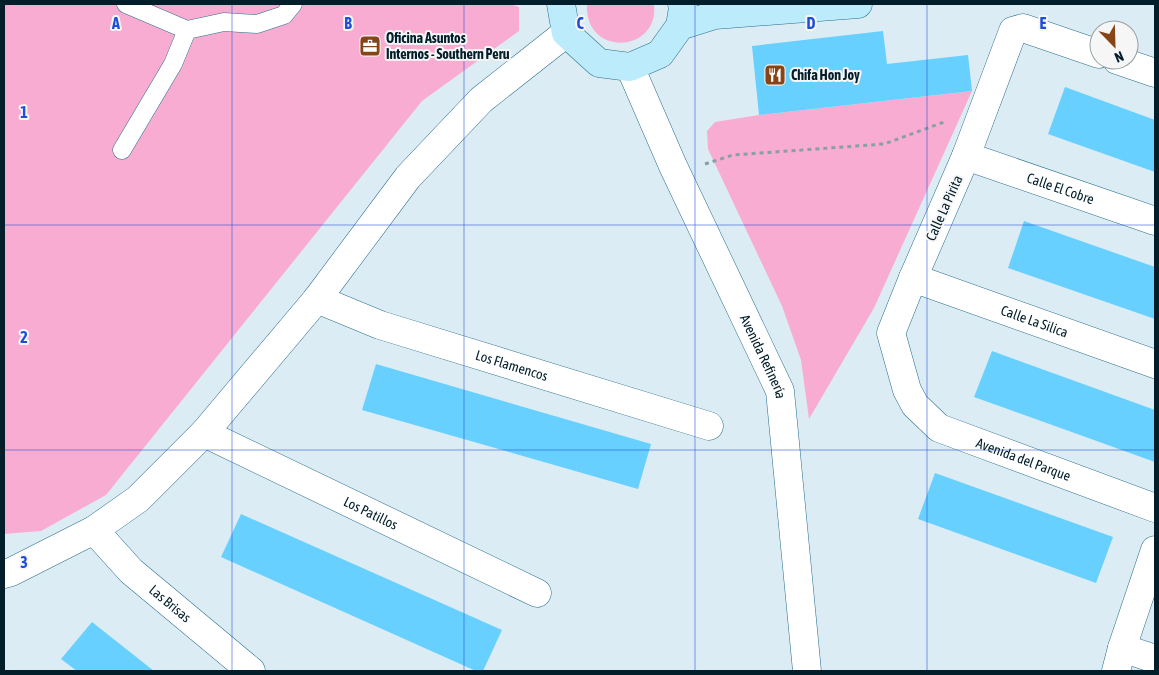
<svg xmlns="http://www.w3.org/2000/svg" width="1159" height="675" font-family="'Asap Condensed',sans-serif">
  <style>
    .green { fill: #f9acd1 }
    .building { fill: #67d0ff }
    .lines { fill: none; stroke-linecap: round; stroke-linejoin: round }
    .lane-casing { stroke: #296f8d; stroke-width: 19 }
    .street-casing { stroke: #296f8d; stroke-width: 29 }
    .secondary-casing { stroke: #296f8d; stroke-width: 29 }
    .path { stroke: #899ea7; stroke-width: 3; stroke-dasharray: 4 4; stroke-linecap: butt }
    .lane { stroke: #fff; stroke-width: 18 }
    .street { stroke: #fff; stroke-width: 28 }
    .secondary { stroke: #bcebfc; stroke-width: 28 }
    .grid { fill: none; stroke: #1d4ed8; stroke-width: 1; stroke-opacity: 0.55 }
    .labels { text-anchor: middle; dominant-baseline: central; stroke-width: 4; stroke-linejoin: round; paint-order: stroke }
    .poi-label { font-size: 14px; font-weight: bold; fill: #021e2a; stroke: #f6f6f6; text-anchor: start }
    .street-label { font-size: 14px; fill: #021e2a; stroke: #f6f6f6 }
    .grid-label { font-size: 16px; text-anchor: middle; font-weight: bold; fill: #1d4ed8; stroke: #f6f6f6; stroke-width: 4; stroke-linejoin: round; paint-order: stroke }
  </style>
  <rect width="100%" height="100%" fill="#dcecf4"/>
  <path class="green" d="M 4,4 L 510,4 L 519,7 L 519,31 L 422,101 L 106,495 L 41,531 L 4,534 Z
    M 587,4 L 654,4 C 660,53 584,58 587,4 Z
    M 972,91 L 874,308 L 809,419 L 801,360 L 782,306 L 708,149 L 707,131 L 715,122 L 759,115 Z"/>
  <path class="building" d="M 883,31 L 887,64 L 968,55 L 972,91 L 759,115 L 752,46 Z
    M 1065,87 L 1155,120 L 1155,172 L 1048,134 Z
    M 1024,221 L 1155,267 L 1155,319 L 1008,268 Z
    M 992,351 L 1155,410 L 1155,462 L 974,397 Z
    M 376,364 L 651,444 L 638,489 L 362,410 Z
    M 935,473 L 1113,537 L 1096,583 L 918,519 Z
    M 241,514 L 502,630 L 483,671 L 476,671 L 221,557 Z
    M 92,622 L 154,671 L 77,671 L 61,659 Z"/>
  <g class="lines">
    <g class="lane-casing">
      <path id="lane" d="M 126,4 L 187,30
        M 122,150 L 173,64 L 187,30 L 224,22 L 257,24 L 284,15 L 293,4"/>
    </g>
    <g class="street-casing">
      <g id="street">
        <path id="s1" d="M 1099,54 L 1023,28 L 1013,31 L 966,156 L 913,278 L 891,333 L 907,390 L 915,405 L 939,428 L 1155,508"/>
        <path d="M 1117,60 L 1155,73"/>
        <path id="s2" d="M 630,67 L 673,166 L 780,391 L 807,671"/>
        <path id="s3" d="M 966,156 L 1155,221"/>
        <path id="s4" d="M 913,278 L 1155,364"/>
        <path id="s5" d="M 317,299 L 380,325 L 709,426"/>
        <path id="s6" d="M 204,433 L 537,593"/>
        <path id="s7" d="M 94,530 L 131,571 L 251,671"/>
        <path d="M 4,574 L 11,572 L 94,530 L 138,499 L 204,433 L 317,299 L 408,177 L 481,100 L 566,33"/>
        <path d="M 1122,648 L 1155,659"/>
        <path d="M 1116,671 L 1122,648 L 1155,550"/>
      </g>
    </g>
    <g class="secondary-casing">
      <path id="secondary" d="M 561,4 L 566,33 L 599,63 L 630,67 L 660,54 L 680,26 L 683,8 L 682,4
        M 680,26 L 715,15 L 858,4"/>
    </g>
    <path class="path" d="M 705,164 L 733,155 L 884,144 L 947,121"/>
    <use href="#lane" class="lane"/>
    <use href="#street" class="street"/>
    <use href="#secondary" class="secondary"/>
  </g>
  <path class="grid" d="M 232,4 L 232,671M 464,4 L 464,671M 695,4 L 695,671M 927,4 L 927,671M 4,225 L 1155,225M 4,450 L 1155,450"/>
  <defs>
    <g id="office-square" transform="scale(1.125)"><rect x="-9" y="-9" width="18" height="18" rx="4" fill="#874417" stroke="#f6f6f6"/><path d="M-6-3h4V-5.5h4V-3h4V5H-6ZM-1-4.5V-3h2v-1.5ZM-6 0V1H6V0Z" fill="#fff"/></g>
    <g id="restaurant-square" transform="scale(1.125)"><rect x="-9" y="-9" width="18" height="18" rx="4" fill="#874417" stroke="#f6f6f6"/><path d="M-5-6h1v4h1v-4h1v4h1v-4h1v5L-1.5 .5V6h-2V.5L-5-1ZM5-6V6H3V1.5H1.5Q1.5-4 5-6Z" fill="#fff"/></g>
  </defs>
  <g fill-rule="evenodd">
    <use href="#office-square" x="370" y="46"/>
    <use href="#restaurant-square" x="775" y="75"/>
  </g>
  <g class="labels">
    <g class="poi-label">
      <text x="386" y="38">Oficina Asuntos<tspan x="386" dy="16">Internos - Southern Peru</tspan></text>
      <text x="791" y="75">Chifa Hon Joy</text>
    </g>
    <g class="street-label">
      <text stroke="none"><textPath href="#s3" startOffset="100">Calle El Cobre</textPath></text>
      <text transform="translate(944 208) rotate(-66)">Calle La Pirita</text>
      <text stroke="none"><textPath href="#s4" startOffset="129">Calle La Silica</textPath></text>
      <text stroke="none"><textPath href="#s2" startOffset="319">Avenida Refinería</textPath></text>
      <text stroke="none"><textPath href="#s5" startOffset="206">Los Flamencos</textPath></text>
      <text stroke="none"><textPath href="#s1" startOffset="616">Avenida del Parque</textPath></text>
      <text stroke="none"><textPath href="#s6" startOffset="185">Los Patillos</textPath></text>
      <text stroke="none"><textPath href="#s7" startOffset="106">Las Brisas</textPath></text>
    </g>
  </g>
  <g class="grid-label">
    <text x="116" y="29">A</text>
    <text x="348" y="29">B</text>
    <text x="580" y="29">C</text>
    <text x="811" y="29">D</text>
    <text x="1043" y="29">E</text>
    <text x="24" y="118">1</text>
    <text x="24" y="343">2</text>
    <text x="24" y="568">3</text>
  </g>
  <rect width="1159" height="675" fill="none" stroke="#021e2a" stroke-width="10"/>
  <g transform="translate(1114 45) rotate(157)"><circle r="24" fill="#f6f6f6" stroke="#94a0a4"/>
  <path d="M0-4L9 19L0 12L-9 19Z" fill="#874417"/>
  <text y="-8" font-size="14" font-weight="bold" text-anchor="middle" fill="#021e2a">N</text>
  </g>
</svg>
